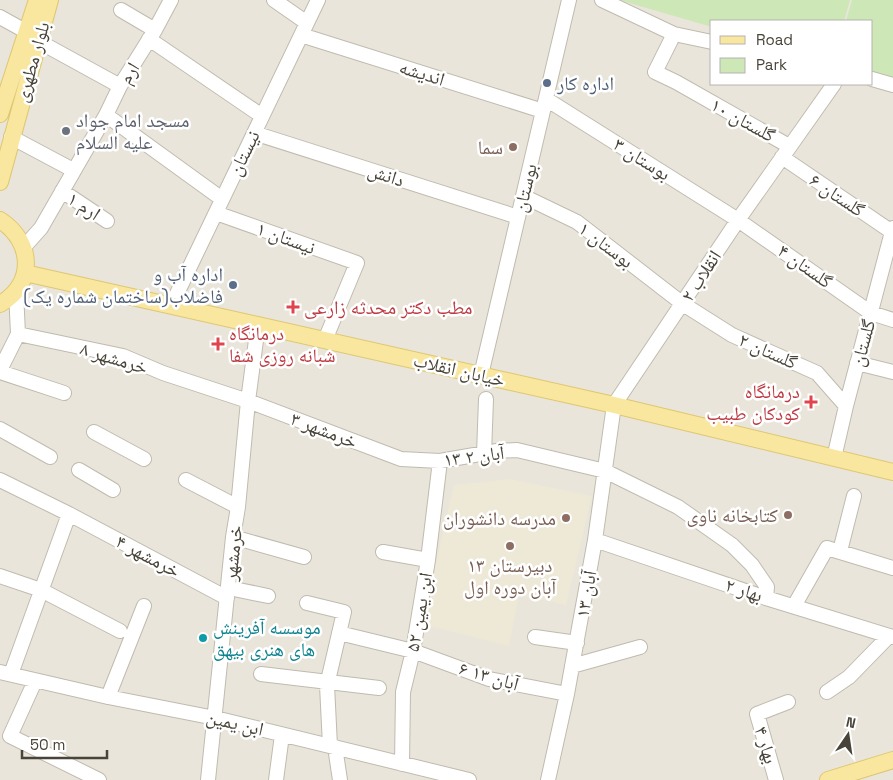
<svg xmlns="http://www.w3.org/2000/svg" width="893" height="780" font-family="'Space Grotesk','Noto Naskh Arabic',sans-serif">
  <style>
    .residential { fill: #e9e5da; fill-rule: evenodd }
    .education { fill: #ede9d6 }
    .green { fill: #cde7b7 }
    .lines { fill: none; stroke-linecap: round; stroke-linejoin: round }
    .minor-casing { stroke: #c0bbae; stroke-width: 16 }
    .major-casing { stroke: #dfc770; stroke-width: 18 }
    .minor { stroke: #fff; stroke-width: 14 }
    .major { stroke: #f9e7a0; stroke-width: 16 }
    .service-dot { fill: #5c6f8a; stroke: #fff; stroke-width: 2 }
    .worship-dot { fill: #6b7280; stroke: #fff; stroke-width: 2 }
    .education-dot { fill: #8d6e63; stroke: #fff; stroke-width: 2 }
    .health-dot { fill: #e0444e; stroke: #fff; stroke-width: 2 }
    .culture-dot { fill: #0f9aa8; stroke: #fff; stroke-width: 2 }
    .labels { text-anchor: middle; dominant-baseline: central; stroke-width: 5; stroke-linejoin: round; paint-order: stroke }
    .street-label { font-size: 19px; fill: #494439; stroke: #fff }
    .service-label { font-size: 19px; fill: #4e5e75; stroke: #fff; text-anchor: start }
    .worship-label { font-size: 19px; fill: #5b616d; stroke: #fff; text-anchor: start }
    .education-label { font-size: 19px; fill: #785e54; stroke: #fff; text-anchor: end }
    .health-label { font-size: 19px; fill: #be3a42; stroke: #fff; text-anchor: start }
    .culture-label { font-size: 19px; fill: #0d838f; stroke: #fff; text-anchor: start }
  </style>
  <rect width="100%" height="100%" fill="#f5f3eb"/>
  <path class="residential" d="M 0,0 L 893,0 L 893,780 L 0,780 ZM 712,21 L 872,21 L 872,84 L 712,84 Z"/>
  <path class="education" d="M 509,479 L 592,496 L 566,605 L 519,595 L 509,646 L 422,624 L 454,485 Z"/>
  <path class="green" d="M 619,0 L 850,0 L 844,21 L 712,21 L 712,27 Z
    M 852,0 L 893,0 L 893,83 L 872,75 L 872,21 L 846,21 Z"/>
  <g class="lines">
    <g class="minor-casing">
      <path id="minor" d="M 274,0 L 307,23
        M 602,0 L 674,34 L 712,42
        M 121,10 L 155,30
        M 0,17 L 27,32
        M 674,34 L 655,72 L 676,82 L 789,146
        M 301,35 L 543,111
        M 149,39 L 262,116
        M 38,41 L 120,86
        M 872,79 L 893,85
        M 546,99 L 738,220 L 871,313 L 893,320
        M 106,115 L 222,199
        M 254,133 L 518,217
        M 11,137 L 73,170
        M 782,157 L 892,232
        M 62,191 L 107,221
        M 523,196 L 577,222 L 683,304 L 732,335 L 817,373 L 846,406
        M 216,213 L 357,263 L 325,340
        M 24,247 L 41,228 L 106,115 L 120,86 L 155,30 L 171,0
        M 16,291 L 18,334 L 123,356 L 163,373 L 248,401 L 401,459 L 440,461 L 497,451 L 517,450 L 605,471 L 678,507 L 732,545 L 752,565 L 767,587 L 766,598
        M 171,306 L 318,0
        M 857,363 L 893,372
        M 0,370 L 18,334
        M 0,372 L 64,393
        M 481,375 L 569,0
        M 0,429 L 50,457
        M 94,432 L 144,459
        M 484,454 L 486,399
        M 834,458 L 846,406 L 893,228
        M 79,470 L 113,490
        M 0,480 L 69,514 L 227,598
        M 186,480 L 238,507
        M 233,537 L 304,557
        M 595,540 L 766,598 L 893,637
        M 840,551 L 854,496
        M 383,552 L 428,560
        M 0,576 L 41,590 L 120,631
        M 229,588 L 268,596
        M 307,603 L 344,612 L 327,685 L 330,746
        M 794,606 L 827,548 L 893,568
        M 339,633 L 413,651 L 489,679 L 567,694
        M 535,637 L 577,643
        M 572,666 L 640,647
        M 0,672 L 108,697 L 215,718 L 469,780
        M 11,674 L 69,514
        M 261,674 L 379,688
        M 35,681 L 10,736 L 99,780
        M 827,692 L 849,677 L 889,636
        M 108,697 L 144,606
        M 335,747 L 340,780
        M 402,764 L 403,692 L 413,651 L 428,560 L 440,461
        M 208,780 L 233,537 L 238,507 L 248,401 L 258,325
        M 276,780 L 282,735
        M 548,780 L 567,694 L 595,540 L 614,405 L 738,220 L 834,84
        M 776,780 L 757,714 L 788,702"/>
    </g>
    <g class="major-casing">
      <path id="major" d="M 0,114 L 37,0
        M 0,182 L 50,0
        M 0,220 C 33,241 36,284 0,304
        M 25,273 L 614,405 L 893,472
        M 828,780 L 893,760"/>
    </g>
    <use href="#minor" class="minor"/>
    <use href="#major" class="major"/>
  </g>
  <g class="service-dot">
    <circle cx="547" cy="83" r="5"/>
    <circle cx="233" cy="285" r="5"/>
  </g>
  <circle class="worship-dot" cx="66" cy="131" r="5"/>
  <g class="education-dot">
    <circle cx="513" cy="147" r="5"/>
    <circle cx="788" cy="515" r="5"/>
    <circle cx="566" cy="518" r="5"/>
    <circle cx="510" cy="546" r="5"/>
  </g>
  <g class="health-dot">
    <path d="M290.5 299.5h5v5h5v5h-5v5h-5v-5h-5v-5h5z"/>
    <path d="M215.5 336.5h5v5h5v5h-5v5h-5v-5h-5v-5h5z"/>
    <path d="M808.5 394.5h5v5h5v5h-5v5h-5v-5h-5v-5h5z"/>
  </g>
  <circle class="culture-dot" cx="203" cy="638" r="5"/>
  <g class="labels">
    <g class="street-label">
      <text transform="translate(32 62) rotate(-74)">بلوار مطهری</text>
      <text transform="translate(129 73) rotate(-59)">ارم</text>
      <text transform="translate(422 73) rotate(17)">اندیشه</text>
      <text transform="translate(743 120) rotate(29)">گلستان ۱۰</text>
      <text transform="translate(244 153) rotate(-64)">نیستان</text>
      <text transform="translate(642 159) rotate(32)">بوستان ۳</text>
      <text transform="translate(386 175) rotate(18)">دانش</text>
      <text transform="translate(525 188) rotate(-77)">بوستان</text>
      <text transform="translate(837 195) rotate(34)">گلستان ۶</text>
      <text transform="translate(84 206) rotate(33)">ارم ۱</text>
      <text transform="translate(286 238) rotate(20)">نیستان ۱</text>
      <text transform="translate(606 245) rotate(37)">بوستان ۱</text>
      <text transform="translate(805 266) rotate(35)">گلستان ۴</text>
      <text transform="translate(701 276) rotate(-57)">انقلاب ۲</text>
      <text transform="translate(863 343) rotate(-75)">گلستان</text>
      <text transform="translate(768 351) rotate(24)">گلستان ۲</text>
      <text transform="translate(114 358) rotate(17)">خرمشهر ۸</text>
      <text transform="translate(459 370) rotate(13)">خیابان انقلاب</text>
      <text transform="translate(324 430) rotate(21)">خرمشهر ۳</text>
      <text transform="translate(474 456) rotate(-7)">۱۳ آبان ۲</text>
      <text transform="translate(233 553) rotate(-84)">خرمشهر</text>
      <text transform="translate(148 556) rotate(28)">خرمشهر ۴</text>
      <text transform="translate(744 590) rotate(18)">بهار ۲</text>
      <text transform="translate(586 594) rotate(-80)">۱۳ آبان</text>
      <text transform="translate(419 612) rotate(-80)">ابن یمین ۵۲</text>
      <text transform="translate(489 676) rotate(16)">۶ آبان ۱۳</text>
      <text transform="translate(235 723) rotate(13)">ابن یمین</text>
      <text transform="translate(766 745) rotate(73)">بهار ۴</text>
    </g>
    <g class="service-label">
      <text x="557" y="83">اداره کار</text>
      <text x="223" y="274" text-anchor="end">اداره آب و<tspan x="223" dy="22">فاضلاب(ساختمان شماره یک)</tspan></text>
    </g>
    <g class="worship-label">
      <text x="76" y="120">مسجد امام جواد<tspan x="76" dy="22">علیه السلام</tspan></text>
    </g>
    <g class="education-label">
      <text x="503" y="147">سما</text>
      <text x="778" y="515">کتابخانه ناوی</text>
      <text x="556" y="518">مدرسه دانشوران</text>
      <text x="510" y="565" text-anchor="middle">دبیرستان ۱۳<tspan x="510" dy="22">آبان دوره اول</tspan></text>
    </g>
    <g class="health-label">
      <text x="304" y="307">مطب دکتر محدثه زارعی</text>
      <text x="229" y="333">درمانگاه<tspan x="229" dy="22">شبانه روزی شفا</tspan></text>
      <text x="800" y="391" text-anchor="end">درمانگاه<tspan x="800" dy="22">کودکان طبیب</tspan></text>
    </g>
    <g class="culture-label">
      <text x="213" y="627">موسسه آفرینش<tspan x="213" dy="22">های هنری بیهق</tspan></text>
    </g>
  </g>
  <rect x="710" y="20" width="162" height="65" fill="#ffffff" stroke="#b6b4b0"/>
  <rect x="720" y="36" width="25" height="8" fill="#f9e7a0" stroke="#b6b4b0"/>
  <text x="756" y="45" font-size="15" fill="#494439">Road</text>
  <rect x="720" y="58" width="25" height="15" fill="#cde7b7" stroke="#b6b4b0"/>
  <text x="756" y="70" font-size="15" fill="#494439">Park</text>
  <g transform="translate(848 735) rotate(13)" stroke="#ffffff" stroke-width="4" paint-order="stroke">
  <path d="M0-4L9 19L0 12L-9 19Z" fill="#494439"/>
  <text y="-8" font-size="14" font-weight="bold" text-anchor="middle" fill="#494439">N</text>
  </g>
  <path d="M22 750v8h85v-8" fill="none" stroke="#494439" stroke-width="2.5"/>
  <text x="30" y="750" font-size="15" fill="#494439" stroke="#ffffff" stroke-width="4" paint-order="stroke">50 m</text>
</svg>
